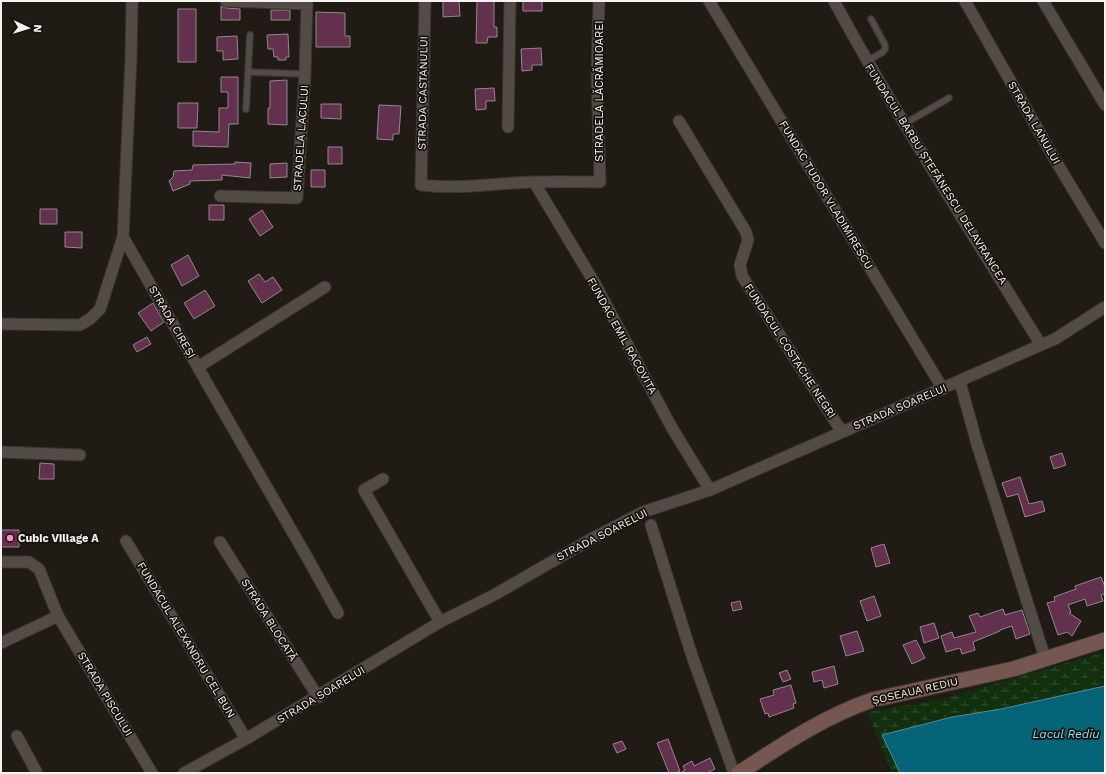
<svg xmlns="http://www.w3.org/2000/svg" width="1106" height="774" font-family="'Work Sans',sans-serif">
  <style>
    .wetland { fill: url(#wetland-marsh) }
    .water { fill: #056477; stroke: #4e8f9b }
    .building { fill: #63314e; stroke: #92888d }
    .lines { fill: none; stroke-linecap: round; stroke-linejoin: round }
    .service-casing { stroke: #393532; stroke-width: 8 }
    .minor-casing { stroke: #393532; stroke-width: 13 }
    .secondary-casing { stroke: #393532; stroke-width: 17 }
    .service { stroke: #534c46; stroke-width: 5.5 }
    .minor { stroke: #534c46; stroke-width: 11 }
    .secondary { stroke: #755651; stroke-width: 15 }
    .poi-dot { fill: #fb8fc5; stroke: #17120c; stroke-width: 1.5 }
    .labels { text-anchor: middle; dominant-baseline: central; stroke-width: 3.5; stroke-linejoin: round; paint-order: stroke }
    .street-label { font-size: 11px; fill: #f7f3ef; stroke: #17120c }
    .poi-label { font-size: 11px; font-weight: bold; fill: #f7f3ef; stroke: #17120c; text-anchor: start }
    .water-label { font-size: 12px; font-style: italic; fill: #88dff6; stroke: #17120c }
  </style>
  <defs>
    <pattern id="wetland-marsh" width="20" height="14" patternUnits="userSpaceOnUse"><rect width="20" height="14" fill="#122f0e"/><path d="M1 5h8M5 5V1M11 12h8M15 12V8" fill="none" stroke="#354e31"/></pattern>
  </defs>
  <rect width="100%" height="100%" fill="#201b15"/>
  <path class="wetland" d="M 1105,652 L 1105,773 L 892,773 L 867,712 L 938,700 Z"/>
  <path class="water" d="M 1105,686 L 1105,773 L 900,773 L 882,735 L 952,717 L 1001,709 Z"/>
  <path class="building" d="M 443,1 L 459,1 L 460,16 L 443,17 Z
    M 477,1 L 494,1 L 494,27 L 497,27 L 497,37 L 488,37 L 487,43 L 476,43 Z
    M 523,1 L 542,1 L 542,11 L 523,11 Z
    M 221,6 L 226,8 L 240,9 L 240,20 L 221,20 Z
    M 178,9 L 196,9 L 196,62 L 178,62 Z
    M 271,10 L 290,10 L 290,20 L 271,20 Z
    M 316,12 L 345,13 L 345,36 L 350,36 L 350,47 L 316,47 Z
    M 288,34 L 289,57 L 286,57 L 286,60 L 278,60 L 278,57 L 274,57 L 273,49 L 268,49 L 267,35 Z
    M 237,36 L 238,59 L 223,60 L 223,51 L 217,51 L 217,37 Z
    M 541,48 L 542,65 L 532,65 L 532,70 L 522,71 L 521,49 Z
    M 221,77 L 238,77 L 238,124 L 229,124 L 228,147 L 193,146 L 193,131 L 219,132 L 219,108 L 228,108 L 228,92 L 221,92 Z
    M 287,80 L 287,125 L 268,124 L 268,108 L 270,108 L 270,81 Z
    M 494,88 L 495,101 L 486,101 L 486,109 L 476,110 L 475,89 Z
    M 178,103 L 198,103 L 197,128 L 178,128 Z
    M 321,104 L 341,104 L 341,119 L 321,118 Z
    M 379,105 L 401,106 L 399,134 L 393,134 L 393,140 L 377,139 Z
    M 328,147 L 342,147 L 342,164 L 328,164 Z
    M 235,162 L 251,163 L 250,178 L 222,175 L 222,180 L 190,181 L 190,184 L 173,191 L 169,181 L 173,177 L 174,171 L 192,170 L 193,165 L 235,164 Z
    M 287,163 L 287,177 L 270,178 L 270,164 Z
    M 311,170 L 325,170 L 325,187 L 311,187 Z
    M 209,205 L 224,205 L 224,220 L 209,220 Z
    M 40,209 L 57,209 L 57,224 L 40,224 Z
    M 262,210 L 273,227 L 260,236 L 249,219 Z
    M 65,232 L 82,232 L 82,248 L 65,247 Z
    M 188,255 L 199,276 L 182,286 L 171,265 Z
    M 259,274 L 265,282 L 273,277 L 282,290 L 262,303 L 248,281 Z
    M 205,290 L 215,306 L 194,319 L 184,303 Z
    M 153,303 L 164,322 L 151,331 L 138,313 Z
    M 147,337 L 151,344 L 137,352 L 133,345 Z
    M 1062,453 L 1066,465 L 1054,469 L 1050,457 Z
    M 40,463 L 54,464 L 54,479 L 39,479 Z
    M 1020,477 L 1029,504 L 1042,501 L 1045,511 L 1025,517 L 1018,494 L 1007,497 L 1002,483 Z
    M 1,530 L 19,530 L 19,547 L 1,547 Z
    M 884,544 L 890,563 L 876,567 L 871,548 Z
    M 1101,577 L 1105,587 L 1105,594 L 1101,595 L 1103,601 L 1087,606 L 1085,599 L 1068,605 L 1071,612 L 1069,613 L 1081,621 L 1072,636 L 1067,632 L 1058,635 L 1047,603 L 1055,601 L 1054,597 L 1076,589 L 1075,586 Z
    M 874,596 L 881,616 L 867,621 L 860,601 Z
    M 740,601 L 742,609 L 733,611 L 731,603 Z
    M 1003,609 L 1005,615 L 1022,610 L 1030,634 L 1016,639 L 1012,626 L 1000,630 L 1000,631 L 973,642 L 975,650 L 962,654 L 960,648 L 946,652 L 941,636 L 952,632 L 954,638 L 976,632 L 969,616 L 978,613 L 980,617 Z
    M 934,623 L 939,638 L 924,643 L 920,627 Z
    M 857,631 L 864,651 L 846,656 L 840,636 Z
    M 916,640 L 925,658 L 912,664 L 903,645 Z
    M 834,666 L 838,684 L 824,688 L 822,680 L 814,682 L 812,672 Z
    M 787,670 L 791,679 L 783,682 L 779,673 Z
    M 791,685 L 796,703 L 793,704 L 794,708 L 769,717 L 768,713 L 765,714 L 760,699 L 774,695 L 773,690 Z
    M 668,739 L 680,771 L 675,773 L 669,773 L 657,743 Z
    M 622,741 L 626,749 L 617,753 L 613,744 Z
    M 710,758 L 715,769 L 707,773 L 680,773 L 685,770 L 683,766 L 692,761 L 694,766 Z"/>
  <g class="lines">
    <g class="service-casing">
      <path id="service" d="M 867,61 L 883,52 L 885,49 L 885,45 L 871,19
        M 248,72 L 305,74
        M 246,109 L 250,35
        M 904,124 L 949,98"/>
    </g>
    <g class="minor-casing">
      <path id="minor" d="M 132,1 L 131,58 L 123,237 L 308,559 L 338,613
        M 226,1 L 307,4
        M 425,1 L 421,185 C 453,189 482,185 513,183 C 542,181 571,182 600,182 L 597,74 L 599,1
        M 709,1 L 943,389
        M 834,1 C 898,119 971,231 1041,345
        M 965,1 L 1054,158 L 1105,243
        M 1043,1 L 1105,105
        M 679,121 L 746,232 L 748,240 L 740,265 L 742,276 L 842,432
        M 508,127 L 510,1
        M 534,182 L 594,282 L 672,428 L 710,490
        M 220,196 L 297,198 L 305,74 L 307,1
        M 1,324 L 80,325 L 90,319 L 100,309 L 123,237
        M 198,367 L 325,287
        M 960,382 L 977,444 L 1045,658
        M 1,452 L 80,455
        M 383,479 L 364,490 L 440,622
        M 651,525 L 692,656 L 734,773
        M 126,541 L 246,739
        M 220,542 L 318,697
        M 1,562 L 29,562 L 39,569 L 58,616 L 1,643
        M 58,616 L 152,773
        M 17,736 L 37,773
        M 184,773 L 246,739 L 440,622 L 494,595 L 593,538 L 643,512 L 710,490 L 1041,345 L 1055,339 L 1105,307"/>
    </g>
    <g class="secondary-casing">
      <path id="secondary" d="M 739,773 C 782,745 823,717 872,700 L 1013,669 L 1105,640"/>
    </g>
    <use href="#service" class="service"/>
    <use href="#minor" class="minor"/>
    <use href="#secondary" class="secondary"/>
  </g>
  <circle class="poi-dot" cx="10" cy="538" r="4"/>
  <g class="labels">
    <g class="street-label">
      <text transform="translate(599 91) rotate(-90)">STRADELA LĂCRĂMIOAREI</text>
      <text transform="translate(423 93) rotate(-89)">STRADA CASTANULUI</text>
      <text transform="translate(1034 123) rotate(60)">STRADA LANULUI</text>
      <text transform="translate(301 138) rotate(-86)">STRADELA LACULUI</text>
      <text transform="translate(936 174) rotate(58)">FUNDACUL BARBU ȘTEFĂNESCU DELAVRANCEA</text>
      <text transform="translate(826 195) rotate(59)">FUNDAC TUDOR VLADIMIRESCU</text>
      <text transform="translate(172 322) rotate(60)">STRADA CIREȘI</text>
      <text transform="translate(622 336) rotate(61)">FUNDAC EMIL RACOVITA</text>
      <text transform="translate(790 351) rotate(57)">FUNDACUL COSTACHE NEGRI</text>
      <text transform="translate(900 407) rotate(-23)">STRADA SOARELUI</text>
      <text transform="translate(602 535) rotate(-27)">STRADA SOARELUI</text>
      <text transform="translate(269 620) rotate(58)">STRADA BLOCATĂ</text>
      <text transform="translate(186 640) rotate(59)">FUNDACUL ALEXANDRU CEL BUN</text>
      <text transform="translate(915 691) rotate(-13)">ȘOSEAUA REDIU</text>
      <text transform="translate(105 694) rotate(59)">STRADA PISCULUI</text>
      <text transform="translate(321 695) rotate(-31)">STRADA SOARELUI</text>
    </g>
    <g class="poi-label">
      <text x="18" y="538">Cubic Village A</text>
    </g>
    <g class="water-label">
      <text x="1066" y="734">Lacul Rediu</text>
    </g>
  </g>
  <rect width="1106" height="774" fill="none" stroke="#f7f3ef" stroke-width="4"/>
  <g transform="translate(28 28) rotate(94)" stroke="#17120c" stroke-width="3" paint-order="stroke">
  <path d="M0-3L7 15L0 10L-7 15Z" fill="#f7f3ef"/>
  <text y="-6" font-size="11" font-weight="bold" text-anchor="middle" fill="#f7f3ef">N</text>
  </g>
</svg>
